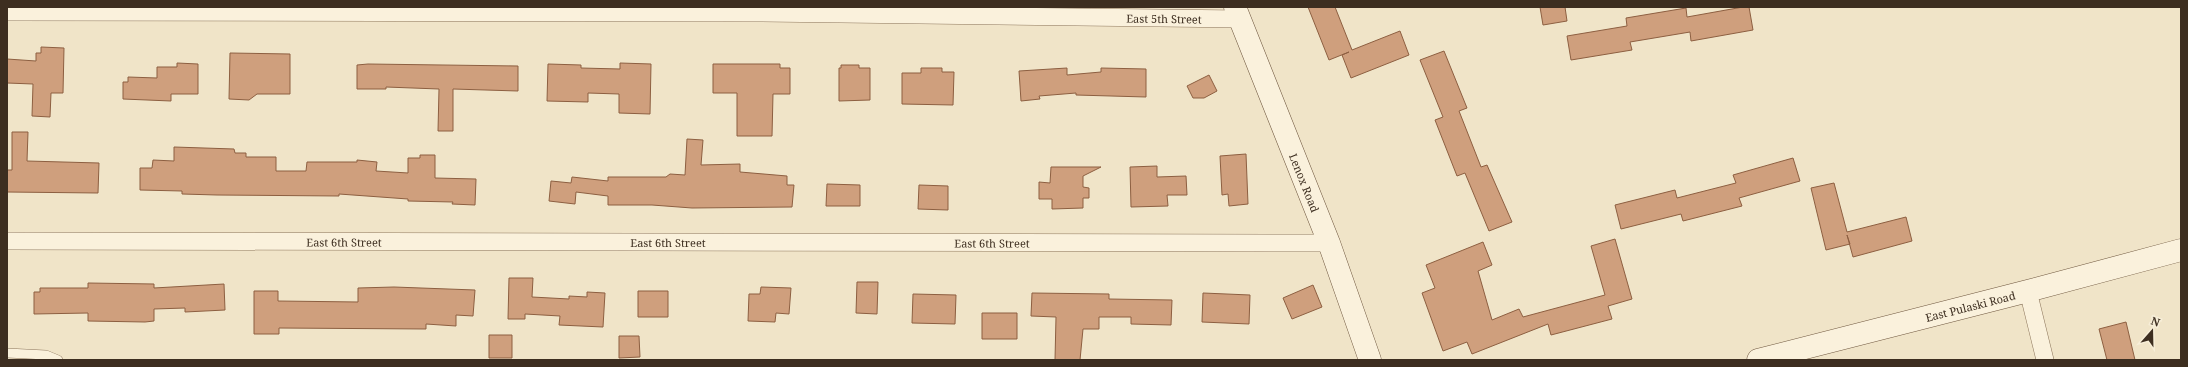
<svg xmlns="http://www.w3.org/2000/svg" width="2188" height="367" font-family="'Noto Serif',serif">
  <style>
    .building { fill: #cf9f7d; stroke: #8d5f41 }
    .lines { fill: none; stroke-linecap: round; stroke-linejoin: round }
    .lane-casing { stroke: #8d765c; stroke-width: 10 }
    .street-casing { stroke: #8d765c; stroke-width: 18 }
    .secondary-casing { stroke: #6f573f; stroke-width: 23 }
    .lane { stroke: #faf1dc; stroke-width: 9 }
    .street { stroke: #faf1dc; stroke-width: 17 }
    .secondary { stroke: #faf1dc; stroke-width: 22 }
    .labels { text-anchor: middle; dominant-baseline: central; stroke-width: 3; stroke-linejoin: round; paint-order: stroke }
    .street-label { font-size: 11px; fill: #3d2e20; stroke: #f7eed8 }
  </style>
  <rect width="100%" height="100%" fill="#f0e4c8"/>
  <path class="building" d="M 1308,7 L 1335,7 L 1352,50 L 1400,31 L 1409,55 L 1351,78 L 1342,55 L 1349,52 L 1329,60 Z
    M 1540,7 L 1565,7 L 1567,21 L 1543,25 Z
    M 1743,7 L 1749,7 L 1753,30 L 1691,41 L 1690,32 L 1630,42 L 1632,50 L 1571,60 L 1567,36 L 1627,26 L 1626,18 L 1686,8 L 1687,17 Z
    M 41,47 L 64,48 L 63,93 L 51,93 L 50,117 L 32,116 L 33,84 L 7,83 L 7,59 L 36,61 L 36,53 L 41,53 Z
    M 1444,51 L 1467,108 L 1459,111 L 1481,167 L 1487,165 L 1512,222 L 1489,231 L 1465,173 L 1457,176 L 1435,120 L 1443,117 L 1420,60 Z
    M 230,53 L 290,54 L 290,94 L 257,94 L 249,100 L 229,99 Z
    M 177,63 L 198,64 L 198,94 L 171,94 L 171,101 L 123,99 L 123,82 L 128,82 L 128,77 L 157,78 L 157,67 L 177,67 Z
    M 620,63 L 651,64 L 650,114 L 619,113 L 619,94 L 588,93 L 588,102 L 547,101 L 548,64 L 581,65 L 581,68 L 620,69 Z
    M 368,64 L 518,66 L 518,91 L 453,89 L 453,131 L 438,131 L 439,89 L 386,87 L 386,89 L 357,89 L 357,65 Z
    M 713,64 L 780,64 L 780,68 L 790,68 L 790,94 L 773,94 L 772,136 L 737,136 L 737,93 L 713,93 Z
    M 841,65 L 859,65 L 859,68 L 870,68 L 870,100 L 839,101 L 839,68 L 841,68 Z
    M 921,68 L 942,68 L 942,72 L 954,72 L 953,105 L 902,104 L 902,73 L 921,73 Z
    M 1067,68 L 1067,75 L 1101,72 L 1101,68 L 1146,69 L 1146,97 L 1076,95 L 1076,93 L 1039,96 L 1040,99 L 1021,101 L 1019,71 Z
    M 1209,75 L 1217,91 L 1204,98 L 1193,98 L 1187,86 Z
    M 12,132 L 28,132 L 27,161 L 99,163 L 98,193 L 7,192 L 7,170 L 12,170 Z
    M 687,139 L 703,140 L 701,165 L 740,164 L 740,172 L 787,176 L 787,185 L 794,185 L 792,207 L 692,208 L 652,205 L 608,205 L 608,196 L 576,192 L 575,204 L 549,201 L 551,181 L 571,183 L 572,177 L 608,181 L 608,177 L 666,177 L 670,174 L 685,175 Z
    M 174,147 L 234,149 L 235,153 L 246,153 L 246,157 L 276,157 L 276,171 L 306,171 L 307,162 L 357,162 L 357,160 L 377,162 L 376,171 L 408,173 L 408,158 L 420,158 L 420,155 L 435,155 L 435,178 L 476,179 L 475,205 L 452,204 L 453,202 L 408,201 L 408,199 L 339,194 L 339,196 L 217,195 L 182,194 L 182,191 L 140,190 L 140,168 L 152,168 L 153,160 L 174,161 Z
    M 1246,154 L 1248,204 L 1229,206 L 1228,194 L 1222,195 L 1220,156 Z
    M 1793,158 L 1800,181 L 1739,198 L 1742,206 L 1683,221 L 1681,214 L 1621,229 L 1615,205 L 1675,190 L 1677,198 L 1736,183 L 1733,175 Z
    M 1157,166 L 1157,177 L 1186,176 L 1187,195 L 1167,195 L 1168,206 L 1131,207 L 1130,167 Z
    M 1051,167 L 1101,167 L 1083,176 L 1083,187 L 1089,188 L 1089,198 L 1083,198 L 1083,208 L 1052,209 L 1052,199 L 1039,199 L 1039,182 L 1050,183 Z
    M 1834,183 L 1847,232 L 1906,217 L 1912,241 L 1853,257 L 1847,235 L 1850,244 L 1826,250 L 1811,188 Z
    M 827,184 L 860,185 L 860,206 L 826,206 Z
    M 919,185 L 948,186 L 948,210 L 918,209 Z
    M 1615,239 L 1632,299 L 1608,306 L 1612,319 L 1551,335 L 1548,324 L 1472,354 L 1467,342 L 1443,351 L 1422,293 L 1435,288 L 1426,265 L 1483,242 L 1492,265 L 1478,271 L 1492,320 L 1519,309 L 1523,317 L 1605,295 L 1591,246 Z
    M 509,278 L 533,278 L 532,297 L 569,299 L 569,296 L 587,297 L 587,292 L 605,293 L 603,327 L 559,325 L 560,316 L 525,314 L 525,319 L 508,319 Z
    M 857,282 L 878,282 L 877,314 L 856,313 Z
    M 88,283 L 154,284 L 154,288 L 224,284 L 225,310 L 185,312 L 185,308 L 154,309 L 154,321 L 145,322 L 88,321 L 88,313 L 34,314 L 34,292 L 40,292 L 40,288 L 88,288 Z
    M 1313,285 L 1322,307 L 1292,319 L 1283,298 Z
    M 394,287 L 475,290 L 473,316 L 456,315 L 456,326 L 426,324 L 426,329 L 279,328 L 279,334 L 254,334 L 254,291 L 278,291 L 278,301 L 358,302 L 358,288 Z
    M 761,287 L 791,288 L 789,314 L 776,313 L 775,322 L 748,321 L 749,294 L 760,294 Z
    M 638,291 L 668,291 L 668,317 L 638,317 Z
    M 1032,293 L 1109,294 L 1109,299 L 1172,300 L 1171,325 L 1131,324 L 1131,317 L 1099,317 L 1099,329 L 1083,329 L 1080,360 L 1055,360 L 1056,317 L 1031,316 Z
    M 1203,293 L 1250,295 L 1249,324 L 1202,322 Z
    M 913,294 L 956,295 L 955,324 L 912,323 Z
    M 982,313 L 1017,313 L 1017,339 L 982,339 Z
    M 2126,322 L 2135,360 L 2107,360 L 2099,329 Z
    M 489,335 L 512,335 L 512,358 L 489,358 Z
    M 619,336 L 639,336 L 640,357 L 619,358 Z"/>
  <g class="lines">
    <g class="lane-casing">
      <path id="lane" d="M 7,353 L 46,355 L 58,360"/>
    </g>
    <g class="street-casing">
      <g id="street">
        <path id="s1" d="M 7,12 L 758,13 L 1241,19"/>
        <path id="s2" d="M 7,241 L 1329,243"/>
        <path d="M 2028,291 L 2045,360"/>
      </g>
    </g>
    <g class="secondary-casing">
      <g id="secondary">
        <path id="s3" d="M 1235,7 L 1329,243 L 1370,360"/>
        <path id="s4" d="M 1758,360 L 2028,291 L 2181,250"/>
      </g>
    </g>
    <use href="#lane" class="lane"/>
    <use href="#street" class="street"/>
    <use href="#secondary" class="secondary"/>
  </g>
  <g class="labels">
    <g class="street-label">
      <text stroke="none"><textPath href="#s1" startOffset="1157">East 5th Street</textPath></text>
      <text stroke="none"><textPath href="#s3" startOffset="189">Lenox Road</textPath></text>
      <text stroke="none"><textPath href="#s2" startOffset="337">East 6th Street</textPath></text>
      <text stroke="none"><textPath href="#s2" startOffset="661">East 6th Street</textPath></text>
      <text stroke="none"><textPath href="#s2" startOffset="985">East 6th Street</textPath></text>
      <text stroke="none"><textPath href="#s4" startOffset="219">East Pulaski Road</textPath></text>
    </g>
  </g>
  <rect width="2188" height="367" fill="none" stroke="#3d2e20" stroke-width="16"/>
  <g transform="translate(2152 331) rotate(20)" stroke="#f7eed8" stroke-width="3" paint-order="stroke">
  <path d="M0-3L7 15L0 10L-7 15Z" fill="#3d2e20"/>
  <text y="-6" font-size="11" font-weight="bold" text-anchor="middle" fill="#3d2e20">N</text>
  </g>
</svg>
